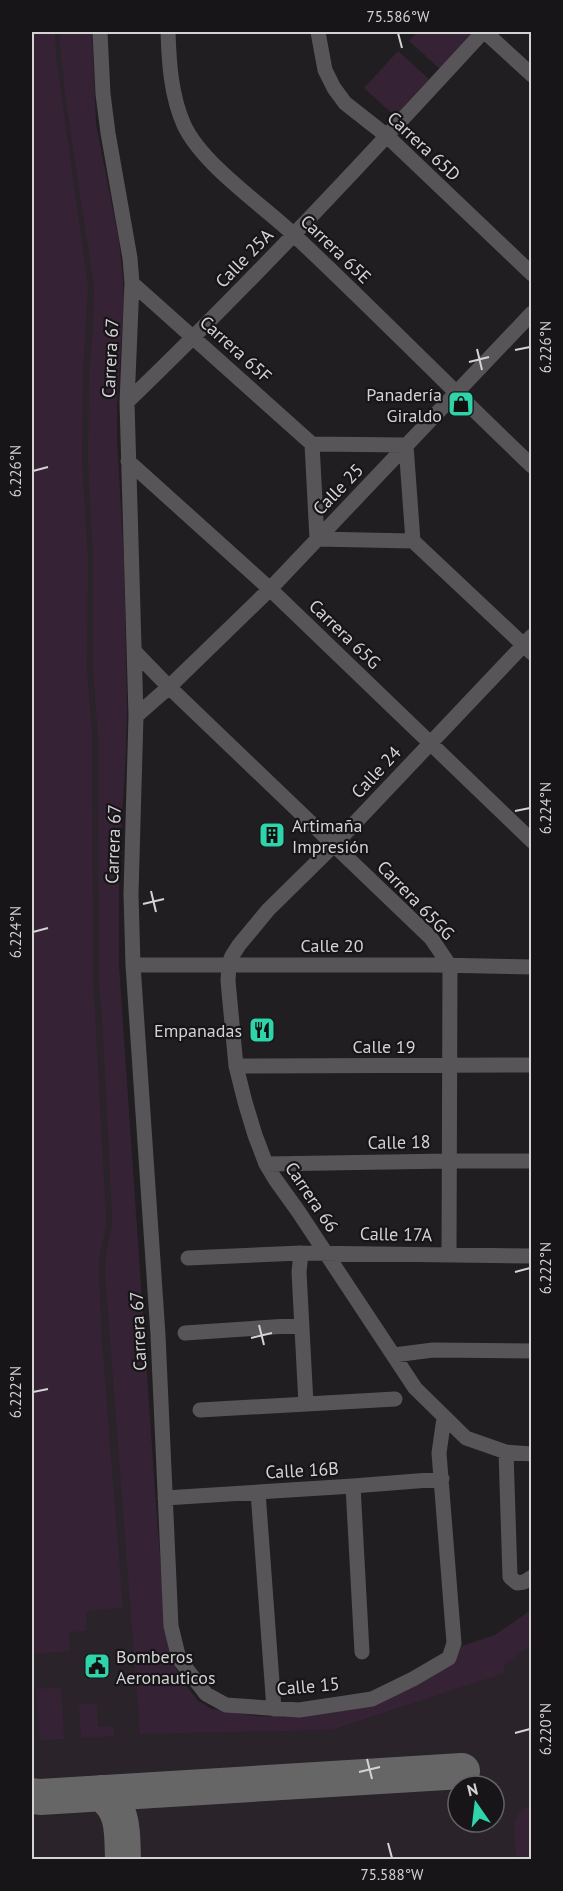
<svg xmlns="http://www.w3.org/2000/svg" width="563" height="1891" font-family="'PT Sans',sans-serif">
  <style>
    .built { fill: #2a232a; fill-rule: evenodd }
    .green { fill: #352335 }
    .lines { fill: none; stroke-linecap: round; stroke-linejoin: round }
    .taxiway { stroke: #676667; stroke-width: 36 }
    .minor { stroke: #575557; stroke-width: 15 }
    .ticks { fill: none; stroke: #d4d3d4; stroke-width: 2 }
    .labels { text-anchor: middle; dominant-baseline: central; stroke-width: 4.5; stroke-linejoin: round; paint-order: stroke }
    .street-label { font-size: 18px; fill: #d4d3d4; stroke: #171517 }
    .poi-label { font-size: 18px; fill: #d4d3d4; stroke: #171517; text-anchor: end }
    .neatline { fill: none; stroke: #d4d3d4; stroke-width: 2 }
    .ticks-label { font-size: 15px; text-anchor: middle; fill: #d4d3d4 }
  </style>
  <rect width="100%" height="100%" fill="#201e20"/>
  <path class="built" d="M 32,32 L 81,32 L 109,243 L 110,966 L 155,1733 L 332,1730 L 504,1673 L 504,1666 L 484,1639 L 495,1635 L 531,1610 L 532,1859 L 32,1860 ZM 458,1786 L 494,1786 L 494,1822 L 458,1822 Z"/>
  <path class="green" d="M 32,32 L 55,32 L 56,56 L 88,286 L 83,374 L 82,462 L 88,560 L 87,668 L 92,735 L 93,978 L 106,1215 L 106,1226 L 99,1259 L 99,1273 L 102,1342 L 123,1608 L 86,1611 L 86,1631 L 69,1632 L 70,1651 L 33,1654 L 32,1626 Z
    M 59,32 L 92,32 L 96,124 L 119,241 L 123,281 L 124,300 L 117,406 L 117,438 L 124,563 L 127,709 L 126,751 L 119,869 L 119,965 L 155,1491 L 166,1635 L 171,1659 L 182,1680 L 198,1701 L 212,1709 L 256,1716 L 301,1717 L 357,1706 L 456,1648 L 495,1635 L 531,1610 L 531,1645 L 504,1665 L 505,1673 L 332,1730 L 140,1734 L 105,1274 L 106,1251 L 112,1227 L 112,1214 L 102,1015 L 99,984 L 98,735 L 93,669 L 93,560 L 88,462 L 89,374 L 93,330 L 94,287 L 66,102 Z
    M 418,32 L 476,32 L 440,69 L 409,41 Z
    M 398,51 L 429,79 L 395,116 L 364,88 Z
    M 61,1687 L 64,1739 L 40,1740 L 36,1689 Z
    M 79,1704 L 97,1704 L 98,1727 L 113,1726 L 114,1736 L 81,1738 Z
    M 531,1805 L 531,1859 L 520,1859 L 516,1856 C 515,1835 508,1813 531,1805 Z"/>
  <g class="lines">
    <path class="taxiway" d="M 101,1793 C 125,1809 122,1834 123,1860
      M 32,1796 L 40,1797 L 462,1771"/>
    <path class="minor" d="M 100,32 L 103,94 L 108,133 L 130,258 L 132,283 L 127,402 L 136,716 L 131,894 L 133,965 L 158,1335 L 171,1626 L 179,1659 L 206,1694 L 226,1705 L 299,1710 L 372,1699 L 413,1679 L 449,1658 L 454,1643 L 439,1453 L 444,1418
      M 168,32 C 169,63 171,96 184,125 C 202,164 261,204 293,234 C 374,310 451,389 532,466
      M 318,32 L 325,70 L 334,88 L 345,103 L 387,136 L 532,274
      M 485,32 L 532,75
      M 132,283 L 312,444 L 406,445 L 413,541 L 532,653
      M 127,402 C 251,283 367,158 483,32
      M 312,444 L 317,539 L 413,541
      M 128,461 L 270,589 L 532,841
      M 532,636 L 334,845 L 268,910 L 239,945 L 232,956 L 229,964 L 228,981 L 236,1066 L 245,1102 L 255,1135 L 266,1164 L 275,1179 L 298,1211 L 415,1388 L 466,1438 L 506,1452 L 532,1454
      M 135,652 L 169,687 L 431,938 L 450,966 L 449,1255
      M 136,716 L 169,687 L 270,589 L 532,313
      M 133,965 L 434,965 L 532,967
      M 236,1066 L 532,1065
      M 266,1164 L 449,1161 L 532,1161
      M 301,1253 L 299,1272 L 306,1404
      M 188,1258 L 301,1253 L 532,1256
      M 185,1333 L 302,1325
      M 394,1355 L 433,1350 L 532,1351
      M 200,1410 L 395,1399
      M 506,1452 L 510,1577 L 517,1583 L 524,1582 L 532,1577
      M 353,1486 L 362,1652
      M 258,1492 L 274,1709
      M 165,1498 L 353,1486 L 442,1479"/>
  </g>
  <path class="ticks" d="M 398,33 L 402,48M 477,349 L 482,370M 515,350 L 530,347M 469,362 L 489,357M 33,471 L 48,467M 515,811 L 530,808M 151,891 L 156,912M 143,904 L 164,899M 33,932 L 48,928M 515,1272 L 530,1268M 259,1325 L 264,1345M 251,1338 L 272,1333M 33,1392 L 48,1389M 515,1733 L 530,1729M 367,1759 L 372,1779M 359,1772 L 380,1767M 388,1843 L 392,1858"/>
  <defs>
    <g id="shop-square" transform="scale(1.35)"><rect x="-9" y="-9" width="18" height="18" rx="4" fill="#2fd4aa" stroke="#171517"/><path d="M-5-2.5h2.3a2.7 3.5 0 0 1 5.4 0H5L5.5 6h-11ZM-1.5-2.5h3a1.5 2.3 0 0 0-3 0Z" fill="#111"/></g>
    <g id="building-square" transform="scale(1.35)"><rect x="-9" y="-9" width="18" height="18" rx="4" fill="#2fd4aa" stroke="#171517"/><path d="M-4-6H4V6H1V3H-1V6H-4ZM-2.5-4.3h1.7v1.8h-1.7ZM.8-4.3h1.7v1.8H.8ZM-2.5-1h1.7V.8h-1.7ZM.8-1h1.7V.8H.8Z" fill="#111"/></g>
    <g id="restaurant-square" transform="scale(1.35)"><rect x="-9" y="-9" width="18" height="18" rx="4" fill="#2fd4aa" stroke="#171517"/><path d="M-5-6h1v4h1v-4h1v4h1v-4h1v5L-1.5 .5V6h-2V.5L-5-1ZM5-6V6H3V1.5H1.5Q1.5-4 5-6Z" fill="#111"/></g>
    <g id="civic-square" transform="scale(1.35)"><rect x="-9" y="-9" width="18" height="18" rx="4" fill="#2fd4aa" stroke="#171517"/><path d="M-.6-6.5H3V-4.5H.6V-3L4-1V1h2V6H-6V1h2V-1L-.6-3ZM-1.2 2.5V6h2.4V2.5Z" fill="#111"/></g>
  </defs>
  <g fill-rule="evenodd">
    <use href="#shop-square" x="461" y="404"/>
    <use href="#building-square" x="272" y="835"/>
    <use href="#restaurant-square" x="262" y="1030"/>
    <use href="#civic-square" x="97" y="1666"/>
  </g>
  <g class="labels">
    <g class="street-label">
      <text transform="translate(424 146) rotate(43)">Carrera 65D</text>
      <text transform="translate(336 249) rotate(44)">Carrera 65E</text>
      <text transform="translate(244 258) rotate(-46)">Calle 25A</text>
      <text transform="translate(236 349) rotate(42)">Carrera 65F</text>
      <text transform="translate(110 358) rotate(-87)">Carrera 67</text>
      <text transform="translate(338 489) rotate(-46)">Calle 25</text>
      <text transform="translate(345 634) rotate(44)">Carrera 65G</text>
      <text transform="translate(376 772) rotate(-47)">Calle 24</text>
      <text transform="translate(113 844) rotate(-88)">Carrera 67</text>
      <text transform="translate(416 900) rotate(46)">Carrera 65GG</text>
      <text x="332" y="945">Calle 20</text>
      <text x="384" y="1046">Calle 19</text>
      <text transform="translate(399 1142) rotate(-1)">Calle 18</text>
      <text transform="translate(312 1197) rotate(56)">Carrera 66</text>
      <text transform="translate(396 1234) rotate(1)">Calle 17A</text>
      <text transform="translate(138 1331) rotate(-93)">Carrera 67</text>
      <text transform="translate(302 1470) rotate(-3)">Calle 16B</text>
      <text transform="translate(308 1686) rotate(-5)">Calle 15</text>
    </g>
    <g class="poi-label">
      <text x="442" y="394">Panadería<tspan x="442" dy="21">Giraldo</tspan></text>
      <text x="292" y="825" text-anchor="start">Artimaña<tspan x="292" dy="21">Impresión</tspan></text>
      <text x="242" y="1030">Empanadas</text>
      <text x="116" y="1656" text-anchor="start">Bomberos<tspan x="116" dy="21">Aeronauticos</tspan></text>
    </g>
  </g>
  <rect width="563" height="1891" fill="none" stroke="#171517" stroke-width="66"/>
  <g transform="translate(476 1804) rotate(346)"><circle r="28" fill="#171517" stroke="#636163" stroke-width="1.5"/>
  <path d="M0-4.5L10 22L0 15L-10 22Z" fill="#2fd4aa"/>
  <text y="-9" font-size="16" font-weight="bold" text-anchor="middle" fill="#d4d3d4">N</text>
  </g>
  <rect x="33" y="33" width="497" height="1825" class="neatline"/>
  <g class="ticks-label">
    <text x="398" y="22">75.586°W</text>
    <text transform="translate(546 347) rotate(-90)" y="5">6.226°N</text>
    <text transform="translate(16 471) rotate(-90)" y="5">6.226°N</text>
    <text transform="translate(546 808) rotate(-90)" y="5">6.224°N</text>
    <text transform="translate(16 932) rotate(-90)" y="5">6.224°N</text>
    <text transform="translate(546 1268) rotate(-90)" y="5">6.222°N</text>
    <text transform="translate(16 1392) rotate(-90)" y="5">6.222°N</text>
    <text transform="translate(546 1729) rotate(-90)" y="5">6.220°N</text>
    <text x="392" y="1880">75.588°W</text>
  </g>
</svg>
